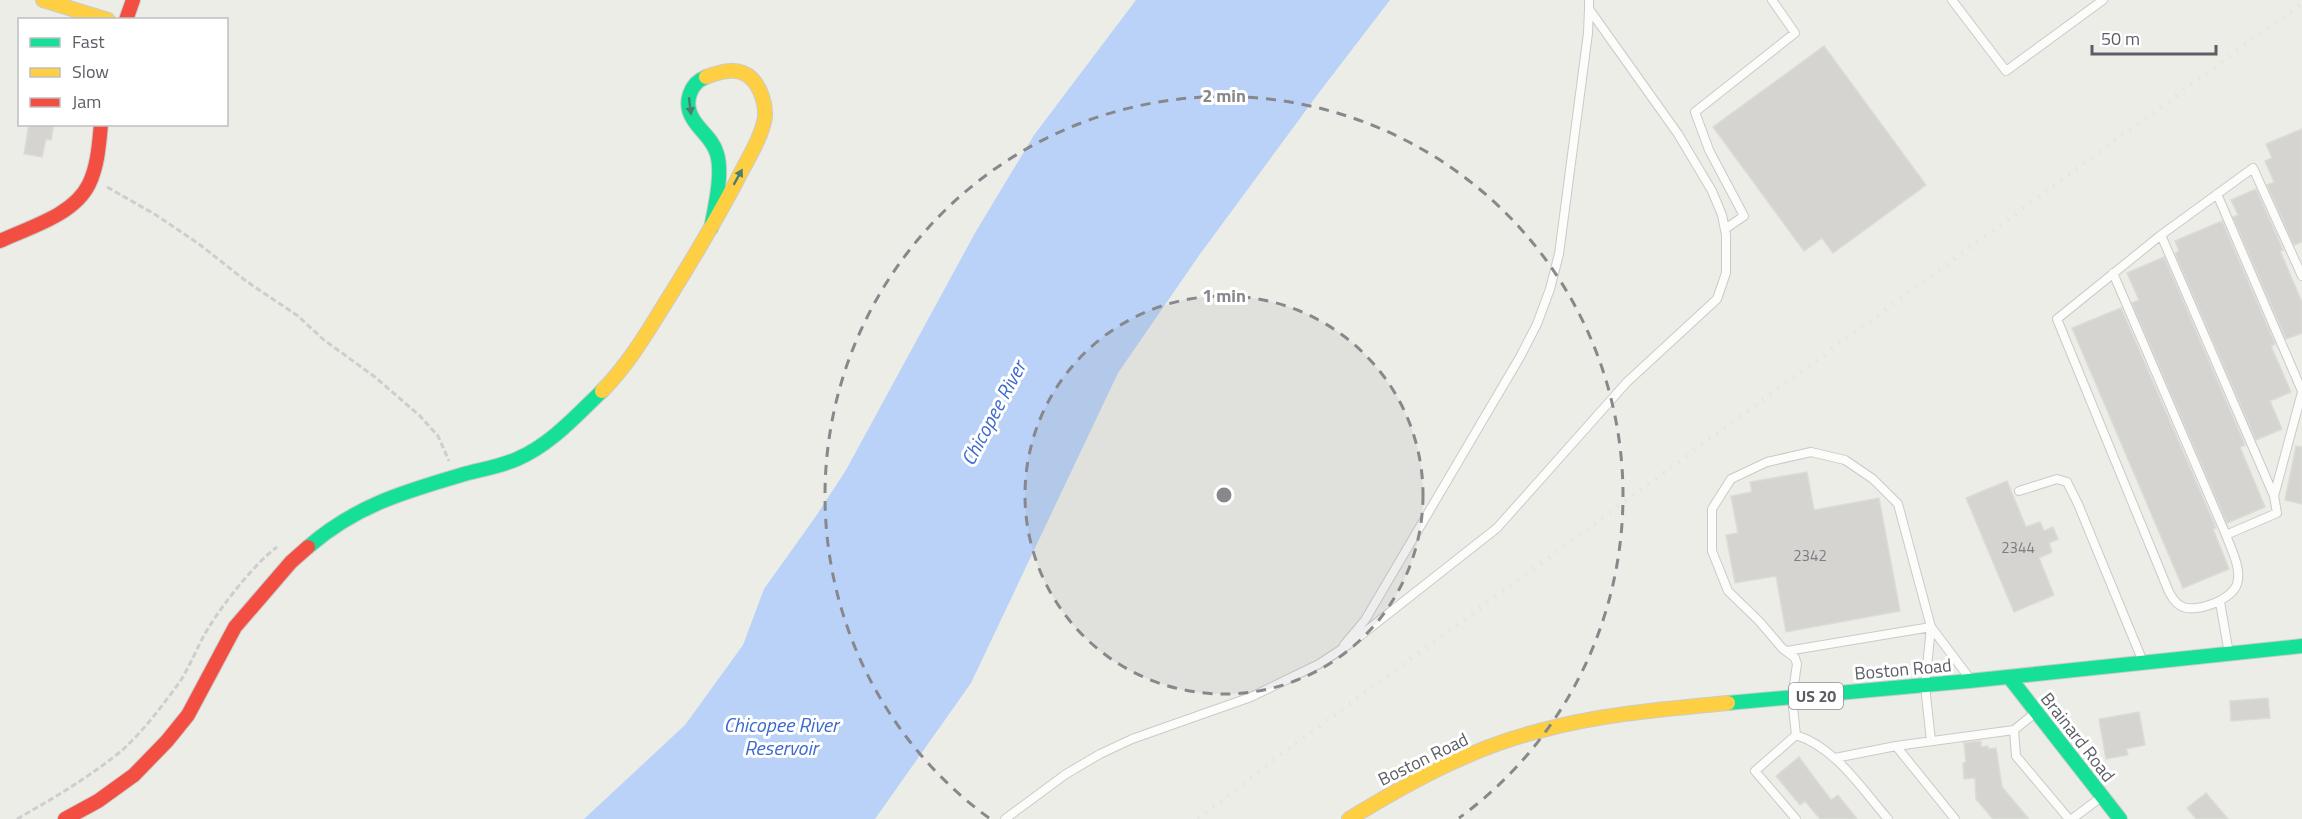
<svg xmlns="http://www.w3.org/2000/svg" width="2302" height="819" font-family="'Titillium Web',sans-serif">
  <style>
    .water { fill: #bad2f8 }
    .building { fill: #d5d4d1; stroke: #dcdbd6; stroke-width: 1.5 }
    .lines { fill: none; stroke-linecap: round; stroke-linejoin: round }
    .lane-casing { stroke: #c9cbc9; stroke-width: 10 }
    .fast-casing { stroke: #cbcbcb; stroke-width: 16 }
    .slow-casing { stroke: #cbcbcb; stroke-width: 16 }
    .jam-casing { stroke: #cbcbcb; stroke-width: 16 }
    .path { stroke: #cbcfcd; stroke-width: 3; stroke-dasharray: 6 3; stroke-linecap: butt }
    .lane { stroke: #fcfcfb; stroke-width: 8 }
    .fast { stroke: #16e098; stroke-width: 14 }
    .slow { stroke: #ffcf43; stroke-width: 14 }
    .jam { stroke: #f24e42; stroke-width: 14 }
    .rail { stroke: #e4e4e4; stroke-width: 4.5; stroke-dasharray: 1.5 8; stroke-linecap: butt }
    .oneway { fill: #4a7e72 }
    .ring { fill: none; stroke: #87888c; stroke-width: 3; stroke-dasharray: 10 8 }
    .labels { text-anchor: middle; dominant-baseline: central; stroke-width: 6; stroke-linejoin: round; paint-order: stroke }
    .number-label { font-size: 15px; fill: #7c7d82 }
    .shield { fill: #fff; stroke: #8d8e94; stroke-width: 1.5 }
    .shield-label { font-size: 16px; font-weight: bold; fill: #5c5e66 }
    .street-label { font-size: 18px; fill: #5c5e66; stroke: #fff }
    .water-label { font-size: 20px; font-style: italic; fill: #3c69ce; stroke: #fff }
    .centre { fill: #87888c; stroke: #fff; stroke-width: 3 }
    .ring-label { font-size: 18px; text-anchor: middle; font-weight: bold; fill: #87888c; stroke: #fff; stroke-width: 6; stroke-linejoin: round; paint-order: stroke }
  </style>
  <rect width="100%" height="100%" fill="#edede7"/>
  <path class="water" d="M 1136,0 L 1390,0 L 1321,90 L 1200,254 L 1118,373 L 971,683 L 875,819 L 584,819 L 685,725 L 743,645 L 764,589 L 816,516 L 846,470 L 975,233 L 1034,135 Z"/>
  <path class="building" d="M 1824,46 L 1926,185 L 1833,253 L 1822,238 L 1804,251 L 1713,127 Z
    M 29,124 L 54,124 L 51,140 L 46,139 L 42,157 L 24,154 Z
    M 2302,129 L 2302,242 L 2294,245 L 2267,185 L 2274,182 L 2265,161 L 2272,158 L 2266,144 Z
    M 2256,189 L 2283,250 L 2280,251 L 2302,302 L 2302,333 L 2286,339 L 2233,217 L 2238,215 L 2231,200 Z
    M 2222,221 L 2275,344 L 2271,346 L 2291,392 L 2270,401 L 2282,429 L 2256,440 L 2175,253 L 2179,251 L 2175,241 Z
    M 2164,257 L 2245,445 L 2240,447 L 2265,507 L 2227,523 L 2132,303 L 2139,300 L 2127,273 Z
    M 2121,308 L 2216,528 L 2213,529 L 2229,569 L 2183,588 L 2072,328 Z
    M 2296,446 L 2302,447 L 2302,504 L 2285,500 Z
    M 1807,472 L 1814,510 L 1879,498 L 1900,611 L 1786,632 L 1776,576 L 1735,583 L 1726,535 L 1738,533 L 1731,496 L 1752,492 L 1750,482 Z
    M 2007,481 L 2026,527 L 2040,522 L 2044,531 L 2053,527 L 2058,539 L 2049,543 L 2052,552 L 2039,558 L 2054,595 L 2014,612 L 1966,498 Z
    M 2268,698 L 2270,718 L 2231,721 L 2230,701 Z
    M 2139,712 L 2145,745 L 2126,749 L 2128,755 L 2106,759 L 2099,719 Z
    M 1981,741 L 1981,747 L 1988,746 L 1988,749 L 1996,748 L 2002,787 L 2029,819 L 1993,819 L 1976,799 L 1975,778 L 1964,779 L 1963,763 L 1966,762 L 1964,743 Z
    M 1799,757 L 1831,800 L 1838,795 L 1857,819 L 1820,819 L 1805,801 L 1800,805 L 1776,776 Z
    M 2206,793 L 2228,819 L 2196,819 L 2187,808 Z"/>
  <g class="lines">
    <g class="lane-casing">
      <path id="lane" d="M 1952,0 L 2006,71 L 2103,0
        M 2217,194 L 2302,391
        M 1725,229 L 1744,216 L 1709,150 L 1695,112 L 1795,33 L 1772,0
        M 2161,235 L 2274,496
        M 2113,273 L 2226,535
        M 2302,276 L 2253,168 L 2161,235 L 2057,319 L 2169,592 C 2172,597 2175,603 2181,606 C 2195,614 2232,600 2237,584 C 2242,569 2231,549 2226,535 L 2277,513 L 2274,496 L 2302,392
        M 2019,491 L 2057,479 L 2067,482 L 2078,504 L 2141,657
        M 2220,602 L 2228,648
        M 1931,627 L 1968,676
        M 1344,645 L 1365,620 L 1520,357 L 1537,324 L 1550,289 L 1559,254 L 1588,33 L 1589,9
        M 1787,651 L 1931,627 L 1898,504 L 1873,479 L 1845,460 L 1811,452 L 1767,462 L 1731,479 L 1712,509 L 1712,551 L 1728,591 L 1759,621 L 1782,648 L 1795,658 L 1797,664 L 1792,698 L 1796,735 C 1836,748 1861,788 1888,819
        M 2014,730 L 2016,756 L 2069,819
        M 1931,741 L 1925,686 L 1931,627
        M 1896,746 L 2014,730 L 2035,713
        M 1835,758 L 1896,746 L 1955,819
        M 1005,819 L 1066,774 L 1100,754 L 1132,739 L 1251,697 L 1319,664 L 1351,643 L 1497,528 L 1627,382 L 1717,299 L 1726,273 L 1726,235 L 1722,215 L 1712,191 L 1678,134 L 1589,9 L 1589,0
        M 1796,819 L 1755,771 L 1796,735
        M 2072,819 L 2100,798"/>
    </g>
    <g class="fast-casing">
      <path id="fast" d="M 706,77 C 690,83 683,103 693,119 C 700,131 713,139 717,154 C 723,174 715,207 711,228
        M 308,547 C 358,504 407,491 468,473 C 484,469 501,466 517,459 C 550,445 576,416 602,391
        M 2009,677 L 2120,819
        M 1728,703 L 1969,681 L 2302,646"/>
    </g>
    <g class="slow-casing">
      <path id="slow" d="M 43,0 L 108,20
        M 602,391 C 626,367 643,339 661,310 C 687,269 712,227 735,184 C 744,165 762,138 765,117 C 766,105 761,88 752,79 C 739,66 722,71 706,77
        M 1349,819 C 1408,783 1471,748 1539,731 C 1601,714 1665,709 1728,703"/>
    </g>
    <g class="jam-casing">
      <path id="jam" d="M 126,20 L 133,0
        M 0,241 C 30,227 74,215 89,184 C 98,165 99,144 101,124
        M 65,819 L 98,801 L 134,775 L 167,741 L 188,715 L 235,627 L 291,562 L 308,547"/>
    </g>
    <path class="path" d="M 107,187 L 156,215 L 199,244 L 246,281 L 298,316 L 324,340 L 375,377 L 420,416 L 438,436 L 449,461
      M 17,819 C 52,799 88,778 120,752 C 142,733 162,706 179,683 C 191,665 198,644 209,627 C 224,603 254,564 277,547"/>
    <use href="#lane" class="lane"/>
    <use href="#fast" class="fast"/>
    <use href="#slow" class="slow"/>
    <use href="#jam" class="jam"/>
    <path class="rail" d="M 1198,819 L 1287,750 L 2302,3"/>
  </g>
  <defs><path id="oneway-solid" d="M-6-.8H1V-3.2L6.5 0L1 3.2V.8H-6Z" transform="scale(1.5)"/></defs>
  <g class="oneway">
    <use href="#oneway-solid" transform="translate(690 106) rotate(83)"/>
    <use href="#oneway-solid" transform="translate(738 177) rotate(-61)"/>
  </g>
  <circle cx="1224" cy="495" r="199" fill="#87888c" fill-opacity=".12"/>
  <g class="ring">
    <circle cx="1224" cy="495" r="199"/>
    <path d="M989 818A399 399 0 1 1 1459 818"/>
  </g>
  <g class="labels">
    <g class="number-label">
      <text x="2018" y="547">2344</text>
      <text x="1810" y="555">2342</text>
    </g>
    <rect class="shield" x="1789" y="683" width="54" height="26" rx="4.5"/>
    <g class="shield-label">
      <text x="1816" y="696">US 20</text>
    </g>
    <g class="street-label">
      <text transform="translate(1903 669) rotate(-5)">Boston Road</text>
      <text transform="translate(2078 737) rotate(52)">Brainard Road</text>
      <text transform="translate(1423 759) rotate(-26)">Boston Road</text>
    </g>
    <g class="water-label">
      <text transform="translate(993 413) rotate(-62)">Chicopee River</text>
      <text x="781" y="724">Chicopee River<tspan x="781" dy="23">Reservoir</tspan></text>
    </g>
  </g>
  <circle cx="1224" cy="495" r="9" class="centre"/>
  <g class="ring-label">
    <text x="1224" y="102">2 min</text>
    <text x="1224" y="302">1 min</text>
  </g>
  <rect x="18" y="18" width="210" height="108" fill="#ffffff" stroke="#bebfc2" stroke-width="1.5"/>
  <rect x="30" y="38" width="30" height="9" fill="#16e098" stroke="#bebfc2" stroke-width="1.5"/>
  <text x="72" y="48" font-size="18" fill="#5c5e66">Fast</text>
  <rect x="30" y="68" width="30" height="9" fill="#ffcf43" stroke="#bebfc2" stroke-width="1.5"/>
  <text x="72" y="78" font-size="18" fill="#5c5e66">Slow</text>
  <rect x="30" y="98" width="30" height="9" fill="#f24e42" stroke="#bebfc2" stroke-width="1.5"/>
  <text x="72" y="108" font-size="18" fill="#5c5e66">Jam</text>
  <path d="M2092 45v9h124v-9" fill="none" stroke="#5c5e66" stroke-width="3"/>
  <text x="2101" y="45" font-size="18" fill="#5c5e66" stroke="#ffffff" stroke-width="4.5" paint-order="stroke">50 m</text>
</svg>
